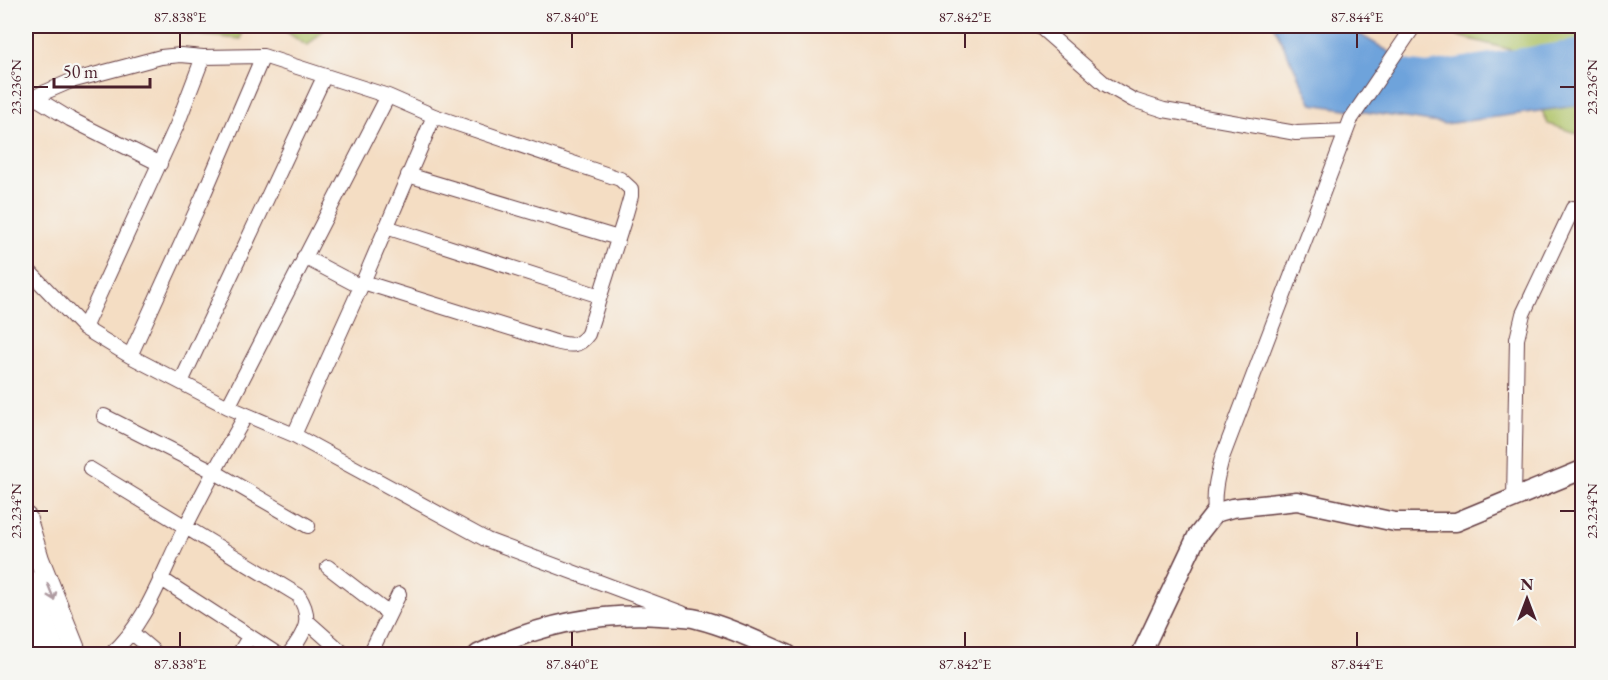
<svg xmlns="http://www.w3.org/2000/svg" width="1608" height="680" font-family="'EB Garamond',serif">
  <style>
    .green { fill: #afc368; stroke: #7c714a; stroke-width: 1.5 }
    .water { fill: #6ea3db; stroke: #5c6183; stroke-width: 1.5 }
    .lines { fill: none; stroke-linecap: round; stroke-linejoin: round }
    .river { stroke: #6ea3db; stroke-width: 22 }
    .minor-casing { stroke: #643c42; stroke-width: 16 }
    .tertiary-casing { stroke: #643c42; stroke-width: 21 }
    .secondary-casing { stroke: #643c42; stroke-width: 22 }
    .trunk-casing { stroke: #643c42; stroke-width: 26 }
    .minor { stroke: #fff; stroke-width: 14 }
    .tertiary { stroke: #fff; stroke-width: 18 }
    .secondary { stroke: #fff; stroke-width: 20 }
    .trunk { stroke: #fff; stroke-width: 22 }
    .oneway { stroke: #ae9aa0 }
    .ticks { fill: none; stroke: #4a1f2b; stroke-width: 2 }
    .neatline { fill: none; stroke: #4a1f2b; stroke-width: 2 }
    .ticks-label { font-size: 15px; text-anchor: middle; fill: #4a1f2b }
  </style>
  <rect width="100%" height="100%" fill="#f6f6f2"/>
  <filter id="ink" filterUnits="userSpaceOnUse"><feTurbulence type="fractalNoise" baseFrequency=".0167" numOctaves="2"/><feDisplacementMap in="SourceGraphic" scale="12" xChannelSelector="R" yChannelSelector="G"/><feConvolveMatrix kernelMatrix="1 2 1 2 8 2 1 2 1" color-interpolation-filters="sRGB"/></filter>
  <filter id="wash" filterUnits="userSpaceOnUse"><feTurbulence type="fractalNoise" baseFrequency=".008" numOctaves="4" result="noise"/><feDisplacementMap in="SourceGraphic" scale="24" xChannelSelector="R" yChannelSelector="G"/><feGaussianBlur stdDeviation="1.35" result="paint"/><feColorMatrix in="noise" values="0 0 0 0 0 0 0 0 0 0 0 0 0 0 0 0 0 1.4 0 .05"/><feComposite in="paint" operator="in"/></filter>
  <g filter="url(#wash)">
    <rect width="100%" height="100%" fill="#f4ddc3"/>
    <path class="green" d="M 196,26 L 244,26 L 241,39 L 187,34 Z
      M 278,26 L 328,26 L 307,46 Z
      M 1421,26 L 1582,26 L 1582,135 L 1548,124 L 1515,51 Z"/>
    <path class="water" d="M 1274,26 L 1346,26 L 1426,74 L 1582,50 L 1582,105 L 1445,124 L 1312,104 Z"/>
    <g class="lines">
      <path class="river" d="M 1397,70 L 1426,74 L 1582,50"/>
    </g>
  </g>
  <g filter="url(#ink)">
    <g class="lines">
      <g class="minor-casing">
        <path id="minor" d="M 1039,26 L 1105,84 L 1133,100 L 1164,110 L 1296,133 L 1346,131
          M 34,97 L 70,119 L 160,164
          M 26,106 L 34,97 L 71,81 L 161,57 L 181,55 L 203,57 L 263,56 L 388,96 L 434,116 L 620,179 L 631,189 L 631,196 L 625,217 L 588,334 C 578,349 567,345 552,341 L 363,282
          M 408,175 L 618,238
          M 386,227 L 600,296
          M 304,257 L 361,287
          M 26,268 L 84,328 L 130,356 L 228,407 L 294,435 L 487,540 L 682,613
          M 84,328 L 177,125 L 203,57
          M 130,356 L 203,196 L 263,56
          M 181,382 L 324,77
          M 228,407 L 388,96
          M 104,416 L 213,471 L 308,526
          M 294,435 L 363,282 L 434,116
          M 90,469 L 298,595 C 314,619 305,633 289,654
          M 1514,498 L 1517,339 L 1523,314 L 1573,208
          M 1215,513 C 1213,493 1217,477 1222,458 L 1351,119 L 1414,26
          M 328,567 L 389,614
          M 160,578 L 277,654
          M 307,621 L 344,654
          M 131,632 L 157,654
          M 111,654 C 145,625 161,576 181,536 C 201,495 223,455 246,415
          M 239,654 L 249,637
          M 370,654 L 399,594"/>
      </g>
      <g class="tertiary-casing">
        <path id="tertiary" d="M 478,654 C 535,626 596,612 660,616 C 672,617 686,616 697,619 C 729,627 757,641 787,654
          M 1141,654 L 1197,536 L 1215,513 L 1232,508 L 1297,501 L 1395,522 L 1456,522 L 1582,470"/>
      </g>
      <g class="secondary-casing">
        <path id="secondary" d="M 26,517 L 39,559 L 77,654"/>
      </g>
      <g class="trunk-casing">
        <path id="trunk" d="M 26,580 L 55,654
          M 26,632 L 35,654"/>
      </g>
      <use href="#minor" class="minor"/>
      <use href="#tertiary" class="tertiary"/>
      <use href="#secondary" class="secondary"/>
      <use href="#trunk" class="trunk"/>
    </g>
    <defs><path id="oneway-shaft" d="M-6 0H5M1.5-3L5.5 0L1.5 3" fill="none" stroke-width="1.6" stroke-linecap="round" stroke-linejoin="round" transform="scale(1.5)"/></defs>
    <use class="oneway" href="#oneway-shaft" transform="translate(51 592) rotate(68)"/>
  </g>
  <path class="ticks" d="M 180,33 L 180,48M 572,33 L 572,48M 965,33 L 965,48M 1357,33 L 1357,48M 33,87 L 48,87M 1560,87 L 1575,87M 33,511 L 48,511M 1560,511 L 1575,511M 180,632 L 180,647M 572,632 L 572,647M 965,632 L 965,647M 1357,632 L 1357,647"/>
  <rect width="1608" height="680" fill="none" stroke="#f6f6f2" stroke-width="66"/>
  <g transform="translate(1527 599)" stroke="#f6f6f2" stroke-width="4.5" paint-order="stroke">
  <path d="M0-4.5L10 22L0 15L-10 22Z" fill="#4a1f2b"/>
  <text y="-9" font-size="16" font-weight="bold" text-anchor="middle" fill="#4a1f2b">N</text>
  </g>
  <path d="M54 78v9h96v-9" fill="none" stroke="#4a1f2b" stroke-width="3"/>
  <text x="63" y="78" font-size="18" fill="#4a1f2b" stroke="#f6f6f2" stroke-width="4.5" paint-order="stroke">50 m</text>
  <rect x="33" y="33" width="1542" height="614" class="neatline"/>
  <g class="ticks-label">
    <text x="180" y="22">87.838°E</text>
    <text x="572" y="22">87.840°E</text>
    <text x="965" y="22">87.842°E</text>
    <text x="1357" y="22">87.844°E</text>
    <text transform="translate(16 87) rotate(-90)" y="5">23.236°N</text>
    <text transform="translate(1592 87) rotate(-90)" y="5">23.236°N</text>
    <text transform="translate(16 511) rotate(-90)" y="5">23.234°N</text>
    <text transform="translate(1592 511) rotate(-90)" y="5">23.234°N</text>
    <text x="180" y="669">87.838°E</text>
    <text x="572" y="669">87.840°E</text>
    <text x="965" y="669">87.842°E</text>
    <text x="1357" y="669">87.844°E</text>
  </g>
</svg>
